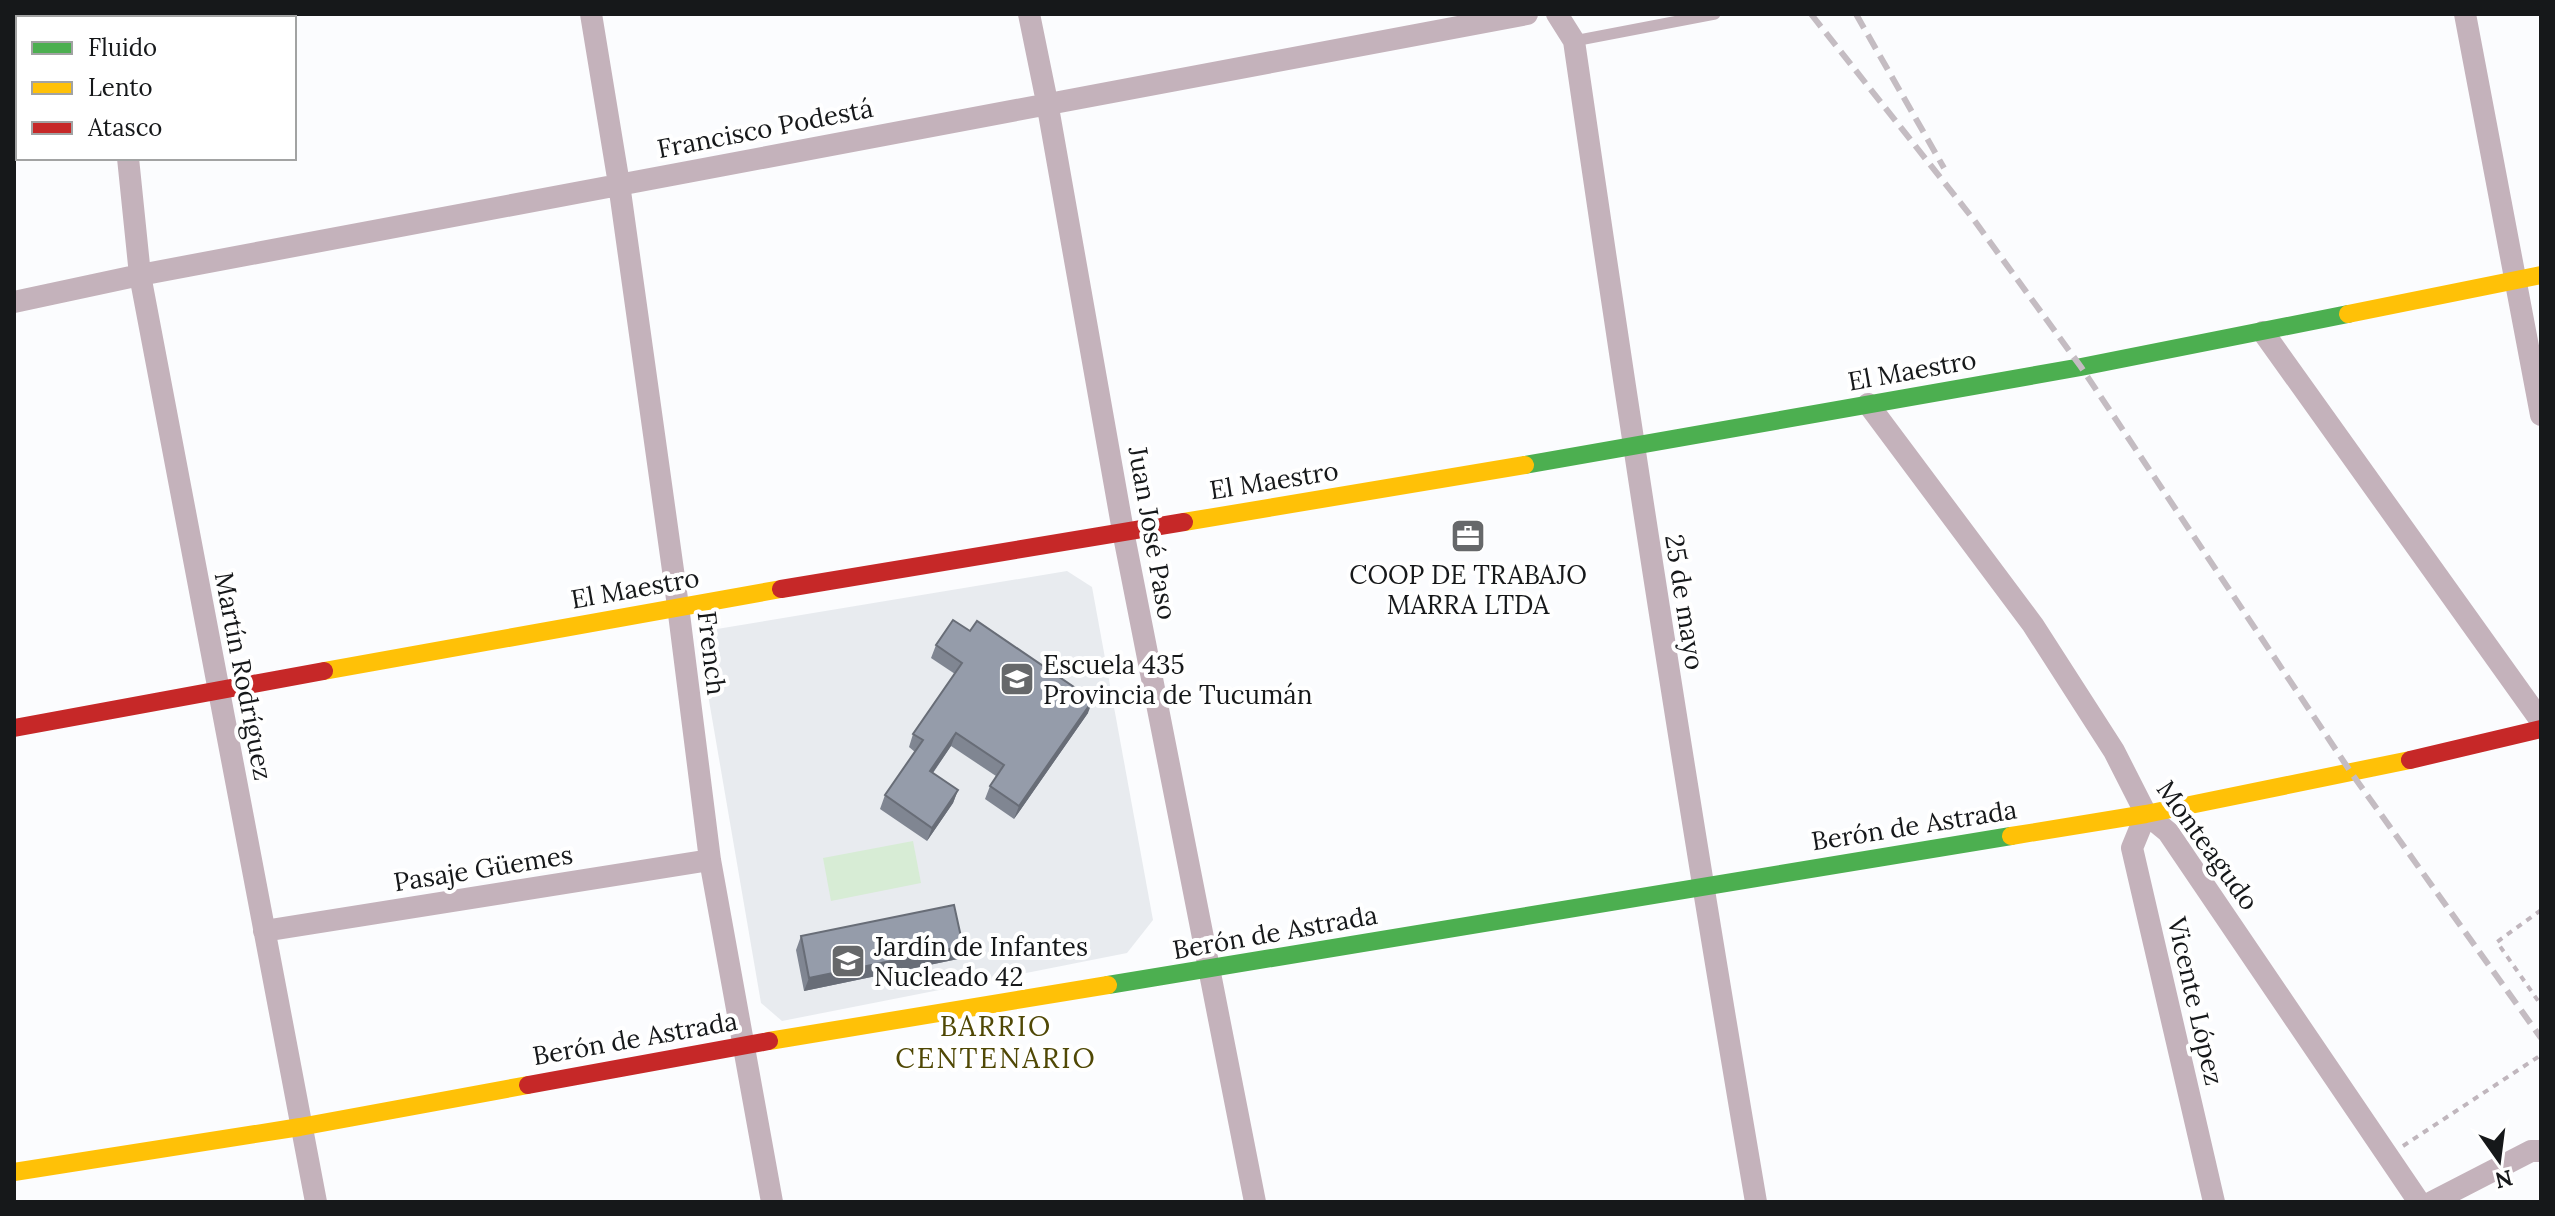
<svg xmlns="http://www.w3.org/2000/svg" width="2555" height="1216" font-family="Lora,serif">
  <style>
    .built { fill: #e8ebef }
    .green { fill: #d7ecd5 }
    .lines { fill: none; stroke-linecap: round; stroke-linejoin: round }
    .path { stroke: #c0b6bd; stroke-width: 4; stroke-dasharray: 6 6; stroke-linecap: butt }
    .lane { stroke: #c4b2bb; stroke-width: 11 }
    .street { stroke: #c4b2bb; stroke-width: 22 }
    .fast { stroke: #4caf50; stroke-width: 18 }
    .slow { stroke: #ffc107; stroke-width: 18 }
    .jam { stroke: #c62828; stroke-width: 18 }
    .rail { stroke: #c4bcc2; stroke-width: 6; stroke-dasharray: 16 8; stroke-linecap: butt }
    .wall { fill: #808692 }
    .shaded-wall { fill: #686d77 }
    .building { fill: #959caa; stroke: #686d77; stroke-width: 2 }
    .labels { text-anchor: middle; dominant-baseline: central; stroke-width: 8; stroke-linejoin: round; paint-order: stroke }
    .street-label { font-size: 26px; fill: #16181a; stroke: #fff }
    .poi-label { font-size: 26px; fill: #16181a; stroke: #fff; text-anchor: start }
    .neighbourhood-label { font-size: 28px; letter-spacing: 2px; fill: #504805; stroke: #fff }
  </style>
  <rect width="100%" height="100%" fill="#fbfcfe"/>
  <path class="built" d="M 1067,571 L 1092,587 L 1153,920 L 1127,953 L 782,1021 L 761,1003 L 701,654 L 717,629 Z"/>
  <path class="green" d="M 913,841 L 921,883 L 831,901 L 823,858 Z"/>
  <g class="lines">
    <path class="path" d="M 2541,910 L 2497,942 L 2541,1005
      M 2403,1146 L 2541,1055"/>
    <path class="lane" d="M 1574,41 L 1715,14"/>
    <path class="street" d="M 591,14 L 619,184 L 678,606 L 710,860 L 772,1202
      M 1029,14 L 1047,102 L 1123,531 L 1255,1202
      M 1557,14 L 1574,41 C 1630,429 1690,816 1756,1202
      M 2465,14 L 2541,415
      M 195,18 L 199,14
      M 128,158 L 140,275 L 316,1202
      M 14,302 L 140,275 L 1527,14
      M 2263,332 L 2541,721
      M 1868,404 L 2033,625 L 2114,751 L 2146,814 L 2168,832 L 2419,1202
      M 2146,814 L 2132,848 L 2214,1202
      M 264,931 L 710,860
      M 2432,1202 L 2531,1151 L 2541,1151"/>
    <path class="fast" d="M 1525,465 L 2081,367 L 2348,314
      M 1108,985 L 2011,836"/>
    <path class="slow" d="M 2348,314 L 2541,275
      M 1184,522 L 1525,465
      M 324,671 L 781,589
      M 2011,836 L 2146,814 L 2410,760
      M 769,1041 L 1108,985
      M 14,1172 L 300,1127 L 528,1085"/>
    <path class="jam" d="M 781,589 L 1184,522
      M 14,728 L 324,671
      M 2410,760 L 2541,729
      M 528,1085 L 769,1041"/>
    <path class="rail" d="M 1811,14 L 1974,220 L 2081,367 L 2352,774 L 2541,1038
      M 1856,14 L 1944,168"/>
  </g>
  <path class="wall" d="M 936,645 L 1088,713 L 1014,819 L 985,799 L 990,786 L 996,776 L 951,746 L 933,773 L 958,790 L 953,803 L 927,841 L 880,809 L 885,795 L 915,752 L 909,747 L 913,734 L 955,674 L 931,658 Z
    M 801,936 L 963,946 L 958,959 L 804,991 L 796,950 Z"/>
  <path class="shaded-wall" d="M 1093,700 L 1088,713 L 1014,819 L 1019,806 Z
    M 956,733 L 951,746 L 925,784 L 930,771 Z
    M 958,790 L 953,803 L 927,841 L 932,828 Z
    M 963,946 L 958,959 L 804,991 L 809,978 Z"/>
  <path class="building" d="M 953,620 L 970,631 L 977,621 L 1093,700 L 1019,806 L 990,786 L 1004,765 L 956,733 L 930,771 L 958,790 L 932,828 L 885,795 L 923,740 L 913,734 L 962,663 L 936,645 Z
    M 954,905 L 963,946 L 809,978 L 801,936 Z"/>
  <defs>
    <g id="office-square" transform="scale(1.8)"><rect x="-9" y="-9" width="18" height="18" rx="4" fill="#66686a" stroke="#fff"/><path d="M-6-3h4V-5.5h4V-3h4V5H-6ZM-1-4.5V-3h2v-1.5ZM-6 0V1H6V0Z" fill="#fff"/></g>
    <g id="school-square" transform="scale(1.8)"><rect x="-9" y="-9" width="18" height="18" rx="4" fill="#66686a" stroke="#fff"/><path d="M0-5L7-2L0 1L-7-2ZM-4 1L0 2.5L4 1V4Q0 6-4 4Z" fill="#fff"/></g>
  </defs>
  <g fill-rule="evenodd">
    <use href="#office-square" x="1468" y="536"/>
    <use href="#school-square" x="1017" y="679"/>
    <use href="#school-square" x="848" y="961"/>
  </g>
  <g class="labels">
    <g class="street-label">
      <text transform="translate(765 128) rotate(-11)">Francisco Podestá</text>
      <text transform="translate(1912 370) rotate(-10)">El Maestro</text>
      <text transform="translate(1274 480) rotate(-9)">El Maestro</text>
      <text transform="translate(1153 533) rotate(80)">Juan José Paso</text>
      <text transform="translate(635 588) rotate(-10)">El Maestro</text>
      <text transform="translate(1685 602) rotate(81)">25 de mayo</text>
      <text transform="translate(712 653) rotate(83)">French</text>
      <text transform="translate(244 676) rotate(79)">Martín Rodríguez</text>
      <text transform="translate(1914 825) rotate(-9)">Berón de Astrada</text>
      <text transform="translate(2208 845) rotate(54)">Monteagudo</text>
      <text transform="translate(483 868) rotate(-9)">Pasaje Güemes</text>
      <text transform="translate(1275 932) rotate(-10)">Berón de Astrada</text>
      <text transform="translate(2196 1001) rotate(77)">Vicente López</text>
      <text transform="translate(635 1038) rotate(-10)">Berón de Astrada</text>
    </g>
    <g class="poi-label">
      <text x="1468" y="574" text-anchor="middle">COOP DE TRABAJO<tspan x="1468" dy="30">MARRA LTDA</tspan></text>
      <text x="1043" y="664">Escuela 435<tspan x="1043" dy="30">Provincia de Tucumán</tspan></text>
      <text x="874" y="946">Jardín de Infantes<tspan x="874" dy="30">Nucleado 42</tspan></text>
    </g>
    <g class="neighbourhood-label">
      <text x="996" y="1026">BARRIO<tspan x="996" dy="32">CENTENARIO</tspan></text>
    </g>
  </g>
  <rect width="2555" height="1216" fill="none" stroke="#16181a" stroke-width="32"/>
  <rect x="16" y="16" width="280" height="144" fill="#ffffff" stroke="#a2a3a3" stroke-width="2"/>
  <rect x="32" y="42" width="40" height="12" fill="#4caf50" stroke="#a2a3a3" stroke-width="2"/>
  <text x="88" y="56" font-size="24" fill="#16181a">Fluido</text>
  <rect x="32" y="82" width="40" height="12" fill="#ffc107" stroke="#a2a3a3" stroke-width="2"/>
  <text x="88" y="96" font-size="24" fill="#16181a">Lento</text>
  <rect x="32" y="122" width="40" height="12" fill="#c62828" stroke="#a2a3a3" stroke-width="2"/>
  <text x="88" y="136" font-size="24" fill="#16181a">Atasco</text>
  <g transform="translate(2499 1160) rotate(166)" stroke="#ffffff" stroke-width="6" paint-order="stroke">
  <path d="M0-6L14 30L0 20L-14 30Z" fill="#16181a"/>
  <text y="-12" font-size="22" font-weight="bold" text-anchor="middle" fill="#16181a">N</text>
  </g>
</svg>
